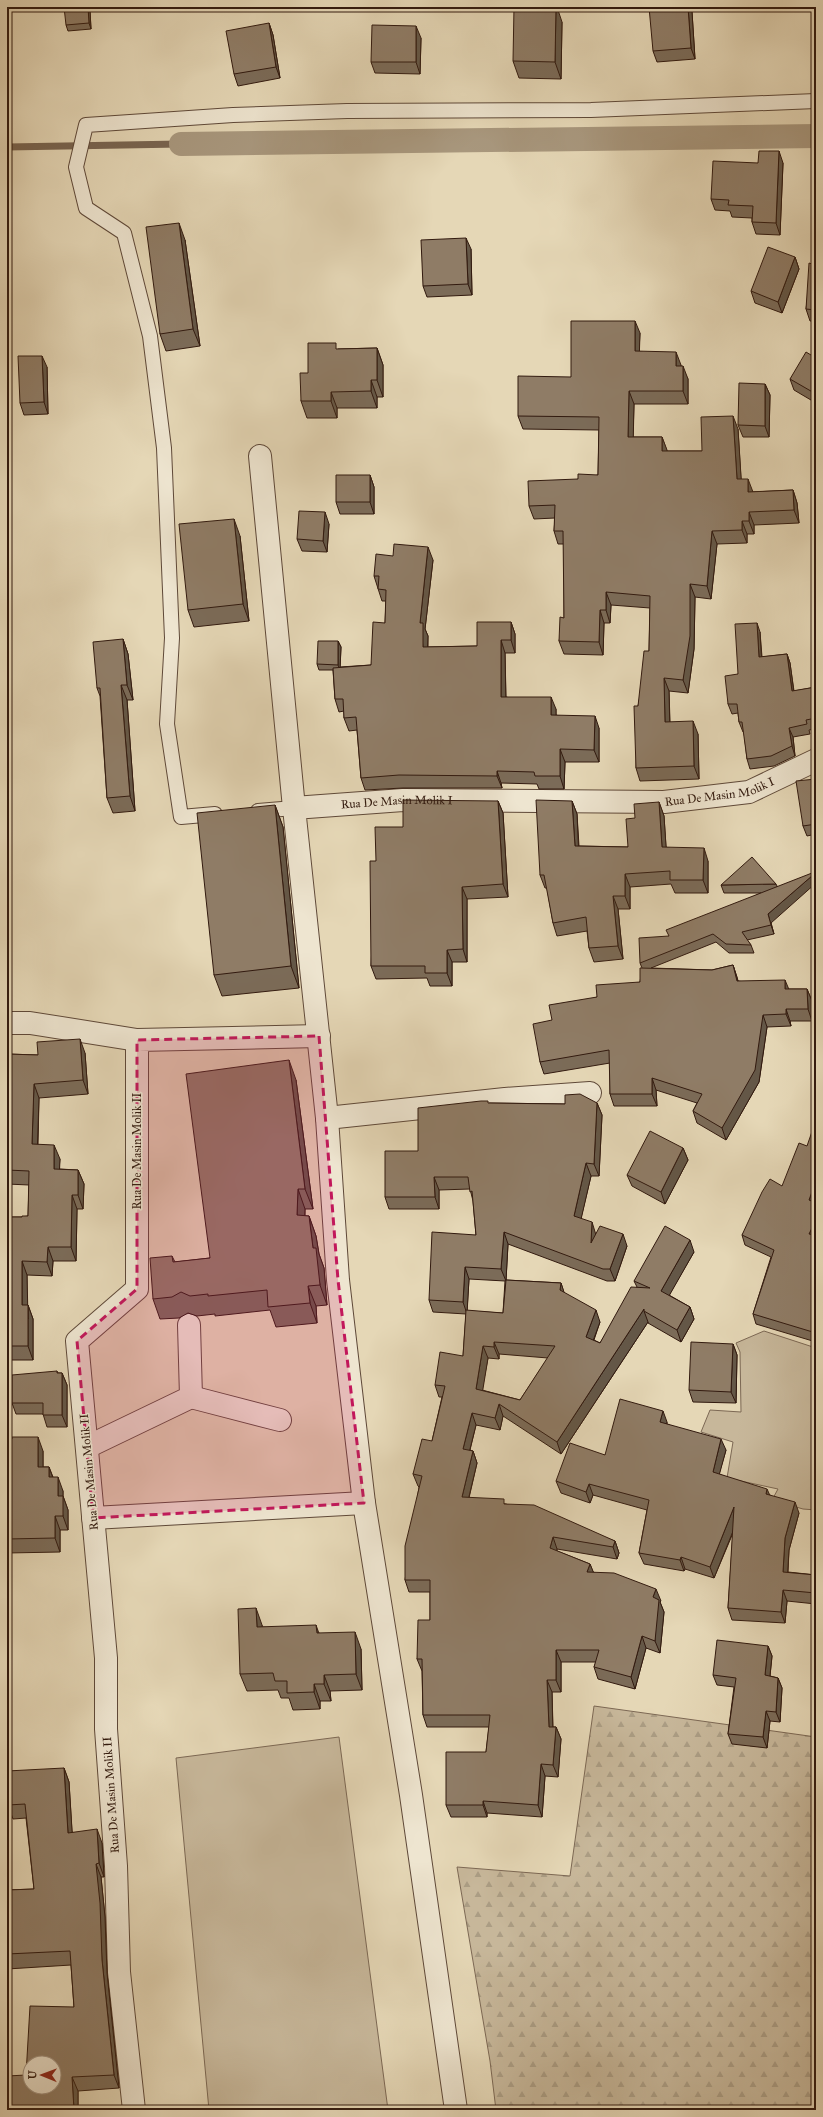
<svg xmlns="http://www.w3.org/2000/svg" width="823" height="2117" font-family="'IM FELL Great Primer',serif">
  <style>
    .green { fill: #c7b79a; stroke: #7c6854 }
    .forest { fill: url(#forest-firs); stroke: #7c6854 }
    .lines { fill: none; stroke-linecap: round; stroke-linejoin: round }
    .stream { stroke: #796551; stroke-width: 7 }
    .canal { stroke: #a8977d; stroke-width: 24 }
    .service-casing { stroke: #5f4939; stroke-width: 16 }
    .minor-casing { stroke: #5f4939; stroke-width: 24 }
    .service { stroke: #eee5d0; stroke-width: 14 }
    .minor { stroke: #eee5d0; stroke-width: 22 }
    .wall { fill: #7b6b58; stroke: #321a0f; fill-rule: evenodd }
    .shaded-wall { fill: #645747; stroke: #321a0f }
    .building { fill: #8f7c66; stroke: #321a0f; fill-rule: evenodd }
    .marked { fill: #c2185b; fill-opacity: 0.2; stroke: #c2185b; stroke-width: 3; stroke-dasharray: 8 5; stroke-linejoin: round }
    .labels { text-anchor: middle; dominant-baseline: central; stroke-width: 3; stroke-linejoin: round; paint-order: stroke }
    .street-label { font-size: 12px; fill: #321a0f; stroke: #eee5d0 }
  </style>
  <defs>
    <pattern id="forest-firs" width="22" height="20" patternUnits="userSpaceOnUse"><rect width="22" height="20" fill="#c7b79a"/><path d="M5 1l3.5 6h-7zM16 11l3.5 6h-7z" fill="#ab9d84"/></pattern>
  </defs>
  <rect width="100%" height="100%" fill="#e5d7b6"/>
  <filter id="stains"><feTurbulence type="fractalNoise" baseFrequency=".005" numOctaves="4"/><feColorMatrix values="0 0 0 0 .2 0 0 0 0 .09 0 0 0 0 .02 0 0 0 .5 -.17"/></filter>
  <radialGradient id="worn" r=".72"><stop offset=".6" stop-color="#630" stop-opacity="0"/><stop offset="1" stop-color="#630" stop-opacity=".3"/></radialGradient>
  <path class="green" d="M 764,1331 L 816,1348 L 816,1510 L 803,1509 L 772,1500 L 778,1489 L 727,1478 L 733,1442 L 701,1432 L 710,1410 L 741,1412 L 740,1352 L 736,1343 Z
    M 339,1737 L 388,2110 L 209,2110 L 176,1758 Z"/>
  <path class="forest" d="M 594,1706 L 816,1737 L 816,2110 L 496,2110 L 490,2061 L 457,1867 L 570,1876 Z"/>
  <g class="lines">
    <path class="stream" d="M 7,147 L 181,144"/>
    <path class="canal" d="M 181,144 L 816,136"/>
    <g class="service-casing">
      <path id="service" d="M 258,811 L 294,808
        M 215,814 L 181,817 L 167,724 L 172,638 L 164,448 L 150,336 L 124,233 L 86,208 L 76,167 L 86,125 L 233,115 L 347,111 L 591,110 L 816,101"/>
    </g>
    <g class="minor-casing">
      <g id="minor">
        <path d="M 260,456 L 294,808"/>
        <path d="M 7,1023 L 30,1023 L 137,1040"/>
        <path d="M 327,1118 L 505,1099 L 590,1093"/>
        <path d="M 191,1397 L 280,1420"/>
        <path d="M 87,1447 L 191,1397 L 189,1325"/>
        <path d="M 364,1503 L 411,1795 L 456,2110"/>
        <path id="s1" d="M 93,1518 L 364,1503 L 338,1280 L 327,1118 L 294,808 L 403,800 L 664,802 L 749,792 L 816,760"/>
        <path d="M 134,2110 L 119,1972 L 116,1866 L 106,1729 L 106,1658 L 77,1341 L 137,1289 L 137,1040 L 319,1036"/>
      </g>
    </g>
    <use href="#service" class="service"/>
    <use href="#minor" class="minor"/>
  </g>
  <path class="wall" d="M 90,11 L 91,29 L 68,31 L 66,25 Z
    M 692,12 L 695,59 L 657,62 L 653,51 Z
    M 562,22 L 561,79 L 519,78 L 513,61 Z
    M 269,23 L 273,35 L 280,78 L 238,86 L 234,74 Z
    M 421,38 L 420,74 L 375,73 L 371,62 Z
    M 758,163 L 783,163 L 780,235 L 756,234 L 752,222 L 752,218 L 732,217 L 730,211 L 715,210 L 711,199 Z
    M 185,240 L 200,346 L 166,351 L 160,334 Z
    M 816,247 L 816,321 L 810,321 L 806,309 L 812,264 Z
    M 471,249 L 472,295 L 427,297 L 423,286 Z
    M 795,257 L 799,269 L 782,313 L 755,303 L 751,291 Z
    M 640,333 L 639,351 L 681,365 L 681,366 L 688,379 L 688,404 L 634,404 L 633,437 L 662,437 L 667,451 L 702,451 L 738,429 L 741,479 L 753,492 L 793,490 L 797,503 L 799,523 L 754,525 L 754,534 L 747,534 L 747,543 L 717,544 L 711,599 L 695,597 L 694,649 L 688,693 L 669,691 L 670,722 L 698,734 L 699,779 L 640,781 L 636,768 L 638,706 L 649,651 L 650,608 L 611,605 L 610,623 L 604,623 L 603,655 L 564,654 L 559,641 L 564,618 L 564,544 L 558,544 L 554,531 L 555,518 L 534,519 L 529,506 L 578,479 L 598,475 L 599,430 L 523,429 L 518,416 L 571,377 Z
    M 377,348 L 383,365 L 383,397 L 377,397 L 377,408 L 337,408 L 337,418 L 307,418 L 301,401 L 308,373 L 338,349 Z
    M 816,358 L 816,403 L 794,390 L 790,379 Z
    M 47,367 L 48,414 L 24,415 L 20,403 Z
    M 765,384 L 770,395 L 769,437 L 743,437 L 738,425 Z
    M 370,475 L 374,487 L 374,514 L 340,514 L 336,502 Z
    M 329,524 L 327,552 L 302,551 L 297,539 Z
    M 240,536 L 249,621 L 194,627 L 188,610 Z
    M 433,560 L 425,629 L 428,636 L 428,647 L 477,646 L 511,622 L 515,634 L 515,653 L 505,653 L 506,697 L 556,709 L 556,715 L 599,728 L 599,762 L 565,762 L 564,789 L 539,789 L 537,784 L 501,783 L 502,788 L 403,788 L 365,790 L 361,778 L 357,730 L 349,731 L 344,718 L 344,711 L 339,712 L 335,699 L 333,670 L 319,670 L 317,664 L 338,641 L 341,647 L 340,667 L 371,665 L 385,623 L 386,601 L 382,601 L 374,576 Z
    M 760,632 L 762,657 L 787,654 L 790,663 L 794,691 L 816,687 L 816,729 L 809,730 L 810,734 L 793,737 L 795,756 L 774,766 L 750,769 L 747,759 L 744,732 L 743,732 L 739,722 L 738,713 L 732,714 L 728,704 L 738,674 Z
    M 123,639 L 128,654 L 133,700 L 127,700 L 135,811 L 113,813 L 107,798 L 100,696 L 97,688 Z
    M 816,779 L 816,834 L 807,836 L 803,826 Z
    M 498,801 L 503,813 L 508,897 L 467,899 L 467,962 L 452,962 L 452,986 L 430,986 L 427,978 L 376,979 L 371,966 L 376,861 L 403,827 Z
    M 572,801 L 577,814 L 579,846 L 628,847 L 635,818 L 659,802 L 664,816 L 666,847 L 708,861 L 708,893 L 675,893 L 671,884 L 630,887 L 630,909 L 618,909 L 623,959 L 594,962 L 589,948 L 587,931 L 557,936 L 553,923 L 547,888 L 545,888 L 540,875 Z
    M 275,805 L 283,827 L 299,988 L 222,996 L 214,975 Z
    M 776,884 L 777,886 L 771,923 L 774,934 L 747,940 L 751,945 L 754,953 L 729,953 L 716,942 L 651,968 L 712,970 L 733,965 L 738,981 L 788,989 L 807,989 L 812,1001 L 812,1021 L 790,1021 L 791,1026 L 767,1027 L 759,1082 L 726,1140 L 697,1123 L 693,1111 L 697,1103 L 656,1090 L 657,1106 L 614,1106 L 610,1094 L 610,1063 L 544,1074 L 540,1062 L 552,1020 L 597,997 L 640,982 L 642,968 L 640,963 L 669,936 L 761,893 L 724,893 L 721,885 Z
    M 85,1053 L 88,1094 L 39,1098 L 38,1145 L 60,1159 L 59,1169 L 78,1170 L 84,1184 L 83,1209 L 77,1209 L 76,1261 L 53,1261 L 52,1276 L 27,1275 L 27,1305 L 28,1305 L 33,1319 L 33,1360 L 7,1360 L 7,1217 L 22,1217 L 28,1216 L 29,1185 L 7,1184 L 7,1054 L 38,1055 Z
    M 296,1080 L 313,1209 L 305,1209 L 305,1216 L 309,1216 L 316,1236 L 319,1254 L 324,1268 L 327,1305 L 316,1306 L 317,1323 L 276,1327 L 270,1310 L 215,1316 L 215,1314 L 197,1316 L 188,1313 L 179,1318 L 160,1319 L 153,1299 L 172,1256 L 175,1262 L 210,1258 Z
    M 489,1103 L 565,1104 L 597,1103 L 602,1115 L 599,1176 L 591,1176 L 581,1218 L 596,1234 L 627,1246 L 615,1281 L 607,1281 L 508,1244 L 506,1280 L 561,1283 L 564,1293 L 600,1322 L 594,1340 L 600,1343 L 637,1287 L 634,1281 L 694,1252 L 669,1295 L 690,1307 L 694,1319 L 681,1342 L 648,1323 L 648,1322 L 561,1454 L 503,1416 L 500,1430 L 476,1425 L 470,1450 L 473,1451 L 477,1463 L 469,1498 L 506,1504 L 615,1541 L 619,1553 L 617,1559 L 557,1549 L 557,1551 L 590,1564 L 593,1572 L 661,1601 L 660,1602 L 664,1612 L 660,1653 L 646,1648 L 635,1689 L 598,1679 L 594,1667 L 596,1662 L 561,1662 L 561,1692 L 552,1692 L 553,1727 L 556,1727 L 561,1739 L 558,1777 L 545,1776 L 542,1817 L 487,1813 L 487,1817 L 451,1817 L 446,1805 L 486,1752 L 489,1727 L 427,1727 L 423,1715 L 422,1671 L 417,1659 L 430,1620 L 430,1592 L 409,1592 L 405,1580 L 419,1487 L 418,1486 L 413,1474 L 432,1441 L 442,1397 L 439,1397 L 435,1385 L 463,1356 L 466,1314 L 433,1312 L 429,1300 L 476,1235 L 473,1201 L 470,1189 L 439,1190 L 439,1209 L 389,1209 L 385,1197 L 418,1151 ZM 469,1279 L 505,1281 L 503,1313 L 467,1311 ZM 499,1354 L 548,1358 L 520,1400 L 482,1390 L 488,1358 L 499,1359 Z
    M 683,1148 L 688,1160 L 665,1204 L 632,1186 L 627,1175 Z
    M 782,1186 L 816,1203 L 816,1342 L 756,1324 L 753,1314 L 771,1257 L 745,1245 L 742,1235 Z
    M 733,1344 L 737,1355 L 736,1403 L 693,1402 L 689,1390 Z
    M 57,1371 L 58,1373 L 62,1373 L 67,1385 L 67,1427 L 47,1427 L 43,1414 L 16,1414 L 12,1403 Z
    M 667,1422 L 667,1424 L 726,1450 L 719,1474 L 770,1495 L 799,1513 L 789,1550 L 788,1572 L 816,1575 L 816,1604 L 787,1601 L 785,1623 L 732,1620 L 728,1608 L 733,1533 L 714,1578 L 685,1569 L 684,1571 L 644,1564 L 639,1553 L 647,1510 L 593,1495 L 590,1503 L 561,1493 L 556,1481 Z
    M 7,1439 L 43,1451 L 43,1467 L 49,1467 L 53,1477 L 63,1491 L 63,1496 L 68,1510 L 68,1530 L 60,1530 L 60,1552 L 7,1553 Z
    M 262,1625 L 262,1627 L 319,1633 L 361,1649 L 362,1690 L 330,1691 L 331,1701 L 320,1701 L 320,1709 L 293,1710 L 289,1698 L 281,1698 L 278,1690 L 247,1691 L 240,1674 Z
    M 816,1627 L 816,1641 L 814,1634 Z
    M 768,1646 L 772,1656 L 770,1676 L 778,1678 L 782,1688 L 780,1722 L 770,1721 L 767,1748 L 732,1744 L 728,1734 L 734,1687 L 717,1685 L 713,1675 Z
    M 64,1768 L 69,1782 L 72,1832 L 102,1843 L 104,1877 L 101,1877 L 105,1917 L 107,1973 L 119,2088 L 78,2091 L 78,2110 L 7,2110 L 74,2007 L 71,1965 L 7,1969 L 7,1890 L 34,1889 L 26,1818 L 13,1819 L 8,1805 Z"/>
  <path class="shaded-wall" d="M 88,7 L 89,7 L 90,11 L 91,29 L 89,23 Z
    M 556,7 L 557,7 L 562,22 L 561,79 L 555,62 Z
    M 688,7 L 690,7 L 692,12 L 695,59 L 691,48 Z
    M 269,23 L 273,35 L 280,78 L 276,67 Z
    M 416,26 L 421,38 L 420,74 L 416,62 Z
    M 7,99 L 8,123 L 7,119 Z
    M 779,151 L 783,163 L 780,235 L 776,223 Z
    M 179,223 L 185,240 L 200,346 L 193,329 Z
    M 466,238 L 471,249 L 472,295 L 468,284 Z
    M 795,257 L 799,269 L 782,313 L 778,302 Z
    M 635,321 L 640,333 L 639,364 L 635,351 Z
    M 377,348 L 383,365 L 383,397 L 377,380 Z
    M 676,352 L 681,365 L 681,379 L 676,366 Z
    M 42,356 L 47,367 L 48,414 L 44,402 Z
    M 683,366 L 688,379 L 688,404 L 683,391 Z
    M 371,380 L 377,397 L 377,408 L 371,391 Z
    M 765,384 L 770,395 L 769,437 L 765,426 Z
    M 629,391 L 634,404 L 633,449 L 628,437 Z
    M 331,392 L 337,408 L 337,418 L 331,401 Z
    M 733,416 L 738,429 L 742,492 L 737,479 Z
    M 662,437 L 667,450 L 667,464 L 662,451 Z
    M 370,475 L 374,487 L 374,514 L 370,502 Z
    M 748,479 L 753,492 L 753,505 L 748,492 Z
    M 793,490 L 797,503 L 799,523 L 794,510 Z
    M 325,512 L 329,524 L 327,552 L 323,541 Z
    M 749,512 L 754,525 L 754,534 L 749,521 Z
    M 234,519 L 240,536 L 249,621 L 243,604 Z
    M 742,521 L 747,534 L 747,543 L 742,530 Z
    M 712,531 L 717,544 L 711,599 L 707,586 Z
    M 428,547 L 433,560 L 425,629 L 428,636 L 427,659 L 423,647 L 420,623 Z
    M 690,584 L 695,597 L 694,649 L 688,693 L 683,680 Z
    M 606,592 L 611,605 L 610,623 L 606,610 Z
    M 600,610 L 604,623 L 603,655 L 599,642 Z
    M 511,622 L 515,634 L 515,653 L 511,640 Z
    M 757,623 L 760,632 L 762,667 L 759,657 Z
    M 123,639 L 128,654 L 133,700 L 127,685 Z
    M 501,640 L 505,653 L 506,709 L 501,697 Z
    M 338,641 L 341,647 L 340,670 L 338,665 Z
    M 787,654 L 790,663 L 795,701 L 792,691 Z
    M 664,678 L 669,691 L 670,735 L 665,722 Z
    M 121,685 L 127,700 L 135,811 L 130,796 Z
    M 551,697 L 556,709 L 556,728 L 551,715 Z
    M 595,716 L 599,728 L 599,762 L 594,750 Z
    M 693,721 L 698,734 L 699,779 L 694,766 Z
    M 789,728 L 793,737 L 795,756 L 792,746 Z
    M 560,749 L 565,762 L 564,789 L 560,776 Z
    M 497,771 L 501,783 L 502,788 L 497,776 Z
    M 498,801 L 503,813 L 508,897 L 503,884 Z
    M 572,801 L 577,814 L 579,859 L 575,846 Z
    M 659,802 L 664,816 L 667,861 L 662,847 Z
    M 275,805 L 283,827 L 299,988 L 291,966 Z
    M 704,848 L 708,861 L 708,893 L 703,880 Z
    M 625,874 L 630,887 L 630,909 L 625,896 Z
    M 813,875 L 816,883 L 771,923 L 774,934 L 771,925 L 768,914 Z
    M 462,887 L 467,899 L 467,962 L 463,949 Z
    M 613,896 L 618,909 L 623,959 L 618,946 Z
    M 447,950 L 452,962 L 452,986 L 447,973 Z
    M 733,965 L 737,977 L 741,993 L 737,981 Z
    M 785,980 L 790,992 L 785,989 Z
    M 807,989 L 812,1001 L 812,1021 L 808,1009 Z
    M 786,1009 L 790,1021 L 791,1026 L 786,1014 Z
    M 763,1015 L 767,1027 L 759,1082 L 726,1140 L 722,1128 Z
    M 80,1039 L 85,1053 L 88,1094 L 83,1080 Z
    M 289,1060 L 296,1080 L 313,1209 L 305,1189 Z
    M 652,1078 L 656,1090 L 657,1106 L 652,1094 Z
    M 34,1084 L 39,1098 L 37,1158 L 32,1144 Z
    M 597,1103 L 602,1115 L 599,1176 L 594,1164 Z
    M 54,1145 L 60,1159 L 59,1183 L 54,1169 Z
    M 683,1148 L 688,1160 L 665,1204 L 661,1192 Z
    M 586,1163 L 591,1176 L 579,1228 L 574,1216 Z
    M 78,1170 L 84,1184 L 83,1209 L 78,1195 Z
    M 434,1177 L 439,1190 L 439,1209 L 435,1197 Z
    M 816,1181 L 816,1200 L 812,1210 L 809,1200 Z
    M 298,1189 L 305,1209 L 304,1235 L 297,1215 Z
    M 72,1195 L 77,1209 L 76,1261 L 71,1247 Z
    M 309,1216 L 316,1236 L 319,1254 L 324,1268 L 327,1305 L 320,1285 L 313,1248 Z
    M 816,1220 L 816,1237 L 809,1234 Z
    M 592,1222 L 596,1235 L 591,1243 Z
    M 504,1232 L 508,1244 L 506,1281 L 501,1269 Z
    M 623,1234 L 627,1246 L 615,1281 L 610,1269 Z
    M 690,1240 L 694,1252 L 665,1303 L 661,1291 Z
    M 48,1247 L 53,1261 L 52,1276 L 47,1262 Z
    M 22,1261 L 27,1275 L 28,1319 L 22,1305 Z
    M 465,1267 L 469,1279 L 467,1314 L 463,1302 Z
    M 561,1283 L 565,1295 L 560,1290 Z
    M 308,1286 L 316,1306 L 317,1323 L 310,1303 Z
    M 28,1305 L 33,1319 L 33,1360 L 28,1346 Z
    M 690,1307 L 694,1319 L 681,1342 L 677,1330 Z
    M 644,1309 L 644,1311 L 648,1322 L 561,1454 L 557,1442 Z
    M 596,1310 L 600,1322 L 590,1349 L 586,1337 Z
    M 494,1342 L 499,1354 L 499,1359 L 494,1347 Z
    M 733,1344 L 737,1355 L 736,1403 L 731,1392 Z
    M 483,1346 L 488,1358 L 481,1401 L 476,1389 Z
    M 62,1373 L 67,1385 L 67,1427 L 62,1415 Z
    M 499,1404 L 503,1416 L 500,1430 L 495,1418 Z
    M 663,1411 L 667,1422 L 664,1433 L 660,1422 Z
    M 472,1413 L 476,1425 L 467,1461 L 463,1449 Z
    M 38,1437 L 43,1451 L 43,1481 L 38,1467 Z
    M 721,1439 L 726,1450 L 717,1483 L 713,1472 Z
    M 473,1451 L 477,1463 L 466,1509 L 462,1497 Z
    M 49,1467 L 54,1481 L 49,1477 Z
    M 58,1477 L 63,1491 L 63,1496 L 68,1510 L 68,1530 L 63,1516 L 58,1496 Z
    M 589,1484 L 593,1495 L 590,1503 L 586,1492 Z
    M 767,1489 L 772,1500 L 766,1494 Z
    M 795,1502 L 799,1513 L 789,1550 L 787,1583 L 783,1572 L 785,1538 Z
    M 734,1507 L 738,1519 L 714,1578 L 710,1567 Z
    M 55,1516 L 60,1530 L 60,1552 L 55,1538 Z
    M 553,1537 L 557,1549 L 554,1560 L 550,1548 Z
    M 615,1541 L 619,1553 L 617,1559 L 613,1547 Z
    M 681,1557 L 685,1569 L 684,1571 L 680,1560 Z
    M 590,1564 L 595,1576 L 587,1572 Z
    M 656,1589 L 661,1601 L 660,1602 L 664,1612 L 660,1653 L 655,1641 L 653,1597 Z
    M 783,1590 L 787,1601 L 785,1623 L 781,1612 Z
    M 256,1608 L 262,1625 L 263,1644 L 257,1627 Z
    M 316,1625 L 322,1642 L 317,1633 Z
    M 355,1632 L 361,1649 L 362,1690 L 356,1674 Z
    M 642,1636 L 646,1648 L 635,1689 L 631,1677 Z
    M 768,1646 L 772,1656 L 769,1685 L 765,1675 Z
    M 556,1650 L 561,1662 L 561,1692 L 556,1680 Z
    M 324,1675 L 330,1691 L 331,1701 L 324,1684 Z
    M 778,1678 L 782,1688 L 780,1722 L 776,1712 Z
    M 547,1680 L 552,1692 L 553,1739 L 549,1727 Z
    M 314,1684 L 320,1701 L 320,1709 L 314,1692 Z
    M 766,1711 L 770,1721 L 767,1748 L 763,1737 Z
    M 556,1727 L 561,1739 L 558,1777 L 553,1765 Z
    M 541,1764 L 545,1776 L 542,1817 L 538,1805 Z
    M 64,1768 L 69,1782 L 73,1846 L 68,1833 Z
    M 483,1801 L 487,1813 L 487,1817 L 483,1805 Z
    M 97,1829 L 102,1843 L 104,1877 L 99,1863 Z
    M 96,1864 L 101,1877 L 105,1917 L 107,1973 L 119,2088 L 114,2075 L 102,1960 Z
    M 72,2077 L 78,2091 L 78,2110 L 74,2110 Z"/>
  <path class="building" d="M 64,7 L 88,7 L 89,23 L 66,25 Z
    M 514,7 L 556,7 L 555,62 L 513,61 Z
    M 649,7 L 688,7 L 691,48 L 653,51 Z
    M 269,23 L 276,67 L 234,74 L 226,31 Z
    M 372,25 L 416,26 L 416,62 L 371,62 Z
    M 759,151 L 779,151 L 776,223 L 752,222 L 753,206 L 728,205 L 729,200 L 711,199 L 713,161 L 758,163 Z
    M 179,223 L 193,329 L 160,334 L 146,227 Z
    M 466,238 L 468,284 L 423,286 L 421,240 Z
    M 768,247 L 795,257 L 778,302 L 751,291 Z
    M 812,247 L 816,247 L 816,310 L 806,309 L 809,263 L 812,264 Z
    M 571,321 L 635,321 L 635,351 L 676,352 L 676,366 L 683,366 L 683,391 L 629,391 L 628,437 L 662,437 L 662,451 L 702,451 L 701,417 L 733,416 L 737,479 L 748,479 L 748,492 L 793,490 L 794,510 L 749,512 L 749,521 L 742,521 L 742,530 L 712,531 L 707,586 L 690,584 L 690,636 L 683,680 L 664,678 L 665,722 L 693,721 L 694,766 L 636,768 L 634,706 L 638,706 L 644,651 L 649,651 L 650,596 L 606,592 L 606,610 L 600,610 L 599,642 L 559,641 L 560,617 L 564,618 L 563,531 L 554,531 L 555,505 L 529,506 L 528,481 L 578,479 L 578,474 L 598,475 L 599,417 L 518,416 L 518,376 L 571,377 Z
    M 308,343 L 336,343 L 336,349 L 377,348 L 377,380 L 371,380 L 371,391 L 331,392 L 331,401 L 301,401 L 300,373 L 308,373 Z
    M 806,352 L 816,358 L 816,394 L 790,379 Z
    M 18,356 L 42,356 L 44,402 L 20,403 Z
    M 739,383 L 765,384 L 765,426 L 738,425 Z
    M 336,475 L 370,475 L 370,502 L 336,502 Z
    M 299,511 L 325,512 L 323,541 L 297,539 Z
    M 234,519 L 243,604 L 188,610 L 179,524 Z
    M 394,544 L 428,547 L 420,623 L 423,623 L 423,647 L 477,646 L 477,622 L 511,622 L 511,640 L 501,640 L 501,697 L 551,697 L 551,715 L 595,716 L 594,750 L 560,749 L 560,776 L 535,776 L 534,772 L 497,771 L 497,776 L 399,775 L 361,778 L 356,717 L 344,718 L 343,699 L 335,699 L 333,668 L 371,665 L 373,622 L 385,623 L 386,590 L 378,589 L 379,576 L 374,576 L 376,554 L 393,556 Z
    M 757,623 L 759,657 L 787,654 L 792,691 L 816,687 L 816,718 L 806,720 L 807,724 L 789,728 L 792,746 L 771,756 L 747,759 L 742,722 L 739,722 L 737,704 L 728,704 L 725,676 L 738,674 L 735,624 Z
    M 123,639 L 127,685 L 121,685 L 130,796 L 107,798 L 100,688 L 97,688 L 93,642 Z
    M 318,641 L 338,641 L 338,665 L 317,664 Z
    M 816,779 L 816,824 L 803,826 L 796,781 Z
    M 403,800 L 498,801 L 503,884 L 462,887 L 463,949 L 447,950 L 447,973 L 425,973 L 425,966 L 371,966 L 370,861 L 376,861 L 375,827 L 403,827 Z
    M 536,800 L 572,801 L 575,846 L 628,847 L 626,819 L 635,818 L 634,804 L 659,802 L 662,847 L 704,848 L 703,880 L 670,880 L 670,871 L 625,874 L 625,896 L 613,896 L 618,946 L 589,948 L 586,917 L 553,923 L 544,875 L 540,875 Z
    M 275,805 L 291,966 L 214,975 L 197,813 Z
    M 752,857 L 776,884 L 721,885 Z
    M 812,873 L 813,875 L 768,914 L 771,925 L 742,932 L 751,945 L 726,944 L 713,934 L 640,963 L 639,938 L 669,936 L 666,930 Z
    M 816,915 L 816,921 L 813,917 Z
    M 733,965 L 737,981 L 785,980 L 785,989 L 807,989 L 808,1009 L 786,1009 L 786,1014 L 763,1015 L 755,1070 L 722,1128 L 693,1111 L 702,1094 L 652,1078 L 652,1094 L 610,1094 L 609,1050 L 540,1062 L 533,1024 L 552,1020 L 549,1005 L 597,997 L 596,985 L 640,982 L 640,968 L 712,970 Z
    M 80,1039 L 83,1080 L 34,1084 L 32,1144 L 54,1145 L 54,1169 L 78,1170 L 78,1195 L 72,1195 L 71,1247 L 48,1247 L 47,1262 L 22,1261 L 22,1305 L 28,1305 L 28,1346 L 7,1346 L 7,1217 L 22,1217 L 22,1216 L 28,1216 L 29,1171 L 7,1170 L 7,1054 L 38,1055 L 37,1042 Z
    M 289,1060 L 305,1189 L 298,1189 L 297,1215 L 309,1216 L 313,1248 L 316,1248 L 320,1285 L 308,1286 L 310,1303 L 268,1307 L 267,1290 L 208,1296 L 208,1294 L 190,1296 L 181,1292 L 172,1297 L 153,1299 L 150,1258 L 172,1256 L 173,1262 L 210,1258 L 186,1074 Z
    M 580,1094 L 597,1103 L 594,1164 L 586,1163 L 574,1216 L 592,1222 L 591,1243 L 600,1226 L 623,1234 L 610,1269 L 603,1269 L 504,1232 L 501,1269 L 465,1267 L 463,1302 L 429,1300 L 432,1232 L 476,1235 L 472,1191 L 470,1192 L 468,1177 L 434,1177 L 435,1197 L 385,1197 L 385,1151 L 418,1151 L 418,1108 L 481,1101 L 488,1101 L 488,1103 L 565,1104 L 565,1095 Z
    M 816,1120 L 816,1181 L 809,1200 L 816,1203 L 816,1220 L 809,1234 L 816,1235 L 816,1333 L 753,1314 L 774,1250 L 742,1235 L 762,1192 L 770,1179 L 782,1186 L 799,1143 L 807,1146 Z
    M 650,1131 L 683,1148 L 661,1192 L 627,1175 Z
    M 665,1226 L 690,1240 L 661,1291 L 690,1307 L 677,1330 L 644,1311 L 644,1309 L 557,1442 L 499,1404 L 495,1418 L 472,1413 L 463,1449 L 473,1451 L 462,1497 L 504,1499 L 504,1504 L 534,1505 L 615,1541 L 613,1547 L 553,1537 L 550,1548 L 590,1564 L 587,1572 L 614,1573 L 656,1589 L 653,1597 L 659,1600 L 655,1641 L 642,1636 L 631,1677 L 594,1667 L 599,1650 L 556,1650 L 556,1680 L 547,1680 L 549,1727 L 556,1727 L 553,1765 L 541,1764 L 538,1805 L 483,1801 L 483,1805 L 446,1805 L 446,1752 L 486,1752 L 490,1715 L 423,1715 L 422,1659 L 417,1659 L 418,1620 L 430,1620 L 430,1580 L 405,1580 L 405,1546 L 422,1476 L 413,1474 L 422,1439 L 432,1441 L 445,1386 L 435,1385 L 440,1352 L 463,1356 L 466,1310 L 503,1313 L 506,1280 L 561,1283 L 560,1290 L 596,1310 L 586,1337 L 600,1343 L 631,1287 L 650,1288 L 634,1281 ZM 494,1342 L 555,1346 L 520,1400 L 476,1389 L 483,1346 L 494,1347 Z
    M 691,1342 L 733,1344 L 731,1392 L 689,1390 Z
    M 57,1371 L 57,1373 L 62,1373 L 62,1415 L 43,1415 L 43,1403 L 12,1403 L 12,1375 Z
    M 620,1399 L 663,1411 L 660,1422 L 721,1439 L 713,1472 L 767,1489 L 766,1494 L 795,1502 L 785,1538 L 783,1572 L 816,1575 L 816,1593 L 783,1590 L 781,1612 L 728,1608 L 734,1507 L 710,1567 L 681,1557 L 680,1560 L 639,1553 L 649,1500 L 589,1484 L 586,1492 L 556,1481 L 570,1443 L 605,1455 Z
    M 12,1437 L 38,1437 L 38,1467 L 49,1467 L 49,1477 L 58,1477 L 58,1496 L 63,1496 L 63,1516 L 55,1516 L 55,1538 L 7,1539 L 7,1439 L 12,1439 Z
    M 256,1608 L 257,1627 L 316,1625 L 317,1633 L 355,1632 L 356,1674 L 324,1675 L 324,1684 L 314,1684 L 314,1692 L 287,1693 L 287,1681 L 275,1681 L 273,1673 L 240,1674 L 238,1609 Z
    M 816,1627 L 816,1635 L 814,1634 Z
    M 717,1640 L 768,1646 L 765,1675 L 778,1678 L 776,1712 L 766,1711 L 763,1737 L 728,1734 L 736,1678 L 713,1675 Z
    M 64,1768 L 68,1833 L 97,1829 L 99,1863 L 96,1864 L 100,1903 L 102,1960 L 114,2075 L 72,2077 L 74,2110 L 7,2110 L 7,2076 L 26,2075 L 30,2006 L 74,2007 L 70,1951 L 7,1954 L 7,1890 L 34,1889 L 25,1804 L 8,1805 L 7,1771 ZM 30,2063 L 54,2063 L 54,2087 L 30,2087 Z"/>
  <path class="marked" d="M 319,1036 L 338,1280 L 364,1503 L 93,1518 L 77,1341 L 137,1289 L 137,1040 Z"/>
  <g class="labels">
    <g class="street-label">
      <text stroke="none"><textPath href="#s1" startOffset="1397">Rua De Masin Molik I</textPath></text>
      <text stroke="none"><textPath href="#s1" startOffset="1073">Rua De Masin Molik I</textPath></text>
      <text transform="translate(137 1151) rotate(-90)">Rua De Masin Molik II</text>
      <text transform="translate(89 1472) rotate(-95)">Rua De Masin Molik II</text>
      <text transform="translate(111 1795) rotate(-94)">Rua De Masin Molik II</text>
    </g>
  </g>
  <rect width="823" height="2117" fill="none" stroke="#e5d7b6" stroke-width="24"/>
  <rect x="8" y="8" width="807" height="2101" fill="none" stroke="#321a0f" stroke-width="2"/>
  <rect x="12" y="12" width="799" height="2093" fill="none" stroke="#321a0f"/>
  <g transform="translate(42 2075) rotate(271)"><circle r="19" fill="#eee5d0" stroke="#a39483"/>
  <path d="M0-3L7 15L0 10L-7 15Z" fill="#8f2418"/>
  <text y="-6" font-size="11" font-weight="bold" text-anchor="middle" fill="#321a0f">U</text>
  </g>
  <rect width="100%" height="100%" filter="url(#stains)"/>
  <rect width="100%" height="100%" fill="url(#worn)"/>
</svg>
